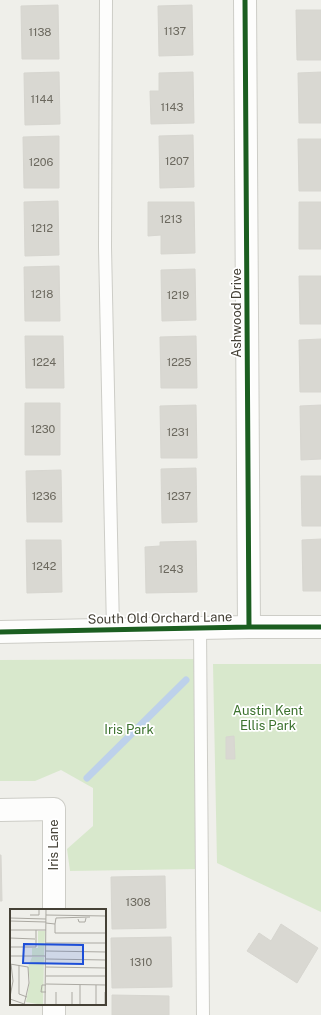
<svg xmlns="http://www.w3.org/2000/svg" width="321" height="1015" font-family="'Public Sans',sans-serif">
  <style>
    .green { fill: #d8e8cc }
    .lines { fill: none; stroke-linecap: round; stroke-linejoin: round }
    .stream { stroke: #bdd1eb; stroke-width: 7 }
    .building { fill: #d9d8d2; stroke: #d7d6d0 }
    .service-casing { stroke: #cdcdc7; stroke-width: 14 }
    .minor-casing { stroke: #cdcdc7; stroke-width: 24 }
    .tertiary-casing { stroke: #cdcdc7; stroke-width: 24 }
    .service { stroke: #fdfdfc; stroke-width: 12 }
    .minor { stroke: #fdfdfc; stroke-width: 22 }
    .tertiary { stroke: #fdfdfc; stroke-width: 22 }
    .cycleway-casing { stroke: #fff; stroke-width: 8 }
    .cycleway { stroke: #1b5e20; stroke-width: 5 }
    .labels { text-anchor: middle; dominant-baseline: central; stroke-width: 3.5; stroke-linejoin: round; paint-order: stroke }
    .number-label { font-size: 11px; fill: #6b685e }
    .street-label { font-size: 13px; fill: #454136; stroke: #fff }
    .park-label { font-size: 13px; fill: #3c722e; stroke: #fff }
    .inset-road { fill: none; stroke: #aba9a2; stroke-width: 1 }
    .view { fill: #1d4ed8; fill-opacity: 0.15; stroke: #1d4ed8; stroke-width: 2 }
    .inset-edge { fill: none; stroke: #454136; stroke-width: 2 }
  </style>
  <rect width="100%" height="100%" fill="#efefea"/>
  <path class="green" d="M 197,659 L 199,869 L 70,871 L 67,849 L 93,826 L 93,788 L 61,770 L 35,781 L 0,781 L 0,660 Z
    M 213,664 L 321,664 L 321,912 L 217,863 Z"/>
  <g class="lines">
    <path class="stream" d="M 87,778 L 186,680"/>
  </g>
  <path class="building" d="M 58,5 L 59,59 L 22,59 L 21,6 Z
    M 192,5 L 193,55 L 159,56 L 158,6 Z
    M 296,10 L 321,10 L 321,60 L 297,60 Z
    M 59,72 L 60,124 L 25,125 L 24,73 Z
    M 193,72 L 194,123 L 151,124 L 150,91 L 159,91 L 159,73 Z
    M 321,72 L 321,123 L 299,123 L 298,73 Z
    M 193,135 L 194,187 L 160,188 L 159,136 Z
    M 59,136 L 59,188 L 24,188 L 23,137 Z
    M 298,139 L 321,139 L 321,191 L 299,191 Z
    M 58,201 L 59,255 L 25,256 L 24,202 Z
    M 148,202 L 194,202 L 195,253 L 161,254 L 161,235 L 148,236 Z
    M 299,202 L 321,202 L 321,249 L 299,249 Z
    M 59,266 L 60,321 L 25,321 L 24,267 Z
    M 195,269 L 196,320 L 162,321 L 161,270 Z
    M 299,276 L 321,276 L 321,324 L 300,324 Z
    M 25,336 L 63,336 L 64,388 L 26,388 Z
    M 196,336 L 197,388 L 161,388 L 160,337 Z
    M 321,339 L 321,392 L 300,392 L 299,340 Z
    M 25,403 L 60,403 L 60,455 L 25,455 Z
    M 196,405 L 197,458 L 161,458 L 160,406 Z
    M 321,405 L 321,459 L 301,460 L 300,406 Z
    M 196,468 L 197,522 L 162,523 L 161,469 Z
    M 61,470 L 62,522 L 27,522 L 26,471 Z
    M 301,476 L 321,476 L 321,526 L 302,526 Z
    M 321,539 L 321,591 L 303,591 L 302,540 Z
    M 26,540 L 61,540 L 62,592 L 27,593 Z
    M 196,541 L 197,592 L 146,593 L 145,547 L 160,546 L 160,542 Z
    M 234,736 L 235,759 L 226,759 L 226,737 Z
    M 0,855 L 1,855 L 2,901 L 0,901 Z
    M 165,876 L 166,928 L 112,929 L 111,877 Z
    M 281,924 L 318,948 L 297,983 L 247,951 L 259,933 L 271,941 Z
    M 171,937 L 172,987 L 112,988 L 111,938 Z
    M 112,995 L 169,996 L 169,1015 L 112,1015 Z"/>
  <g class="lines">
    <g class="service-casing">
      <path id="service" d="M 106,0 L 105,247 L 113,630
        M 200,628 L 203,1015"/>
    </g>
    <g class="minor-casing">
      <path id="minor" d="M 245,0 L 249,627
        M 0,810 L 54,809 L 54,910
        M 54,1004 L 54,1015"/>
    </g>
    <g class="tertiary-casing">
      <path id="tertiary" d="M 0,632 L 249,627 L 321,627"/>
    </g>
    <use href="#service" class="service"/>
    <use href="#minor" class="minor"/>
    <use href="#tertiary" class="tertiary"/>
    <g class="cycleway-casing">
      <path id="cycleway" d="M 245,0 L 249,627
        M 0,632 L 249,627 L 321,627"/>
    </g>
    <use href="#cycleway" class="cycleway"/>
  </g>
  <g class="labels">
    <g class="number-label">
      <text x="175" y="31">1137</text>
      <text x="40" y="32">1138</text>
      <text x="42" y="99">1144</text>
      <text x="172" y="107">1143</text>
      <text x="177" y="161">1207</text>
      <text x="41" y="162">1206</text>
      <text x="171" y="219">1213</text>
      <text x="42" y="228">1212</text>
      <text x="42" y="294">1218</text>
      <text x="178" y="295">1219</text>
      <text x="44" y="362">1224</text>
      <text x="179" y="362">1225</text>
      <text x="43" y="429">1230</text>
      <text x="178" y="432">1231</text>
      <text x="44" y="496">1236</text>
      <text x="179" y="496">1237</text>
      <text x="44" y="566">1242</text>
      <text x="171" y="569">1243</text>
      <text x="138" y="902">1308</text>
      <text x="141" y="962">1310</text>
    </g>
    <g class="street-label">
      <text transform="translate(236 313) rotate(-90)">Ashwood Drive</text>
      <text transform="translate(160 618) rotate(-1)">South Old Orchard Lane</text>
      <text transform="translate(53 845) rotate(-90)">Iris Lane</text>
    </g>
    <g class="park-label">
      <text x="268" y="710">Austin Kent<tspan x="268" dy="15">Ellis Park</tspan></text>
      <text x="129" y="729">Iris Park</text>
    </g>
  </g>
  <g transform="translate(10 909)">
    <rect width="96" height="96" fill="#efefea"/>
    <path d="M 28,22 L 35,22 L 34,47 L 22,47 L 22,39 L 28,39 ZM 22,48 L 34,48 L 33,96 L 16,93 L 20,71 L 18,58 Z" fill="#d8e8cc"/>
    <path class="inset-road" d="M 20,6 L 29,6 L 29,0M 36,6 L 96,7M 0,9 L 36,10M 68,10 L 69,13 L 75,13 L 76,9M 0,12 L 36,13M 36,14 L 45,15 L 45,24 L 96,24M 45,15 L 46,9 L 80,8M 0,21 L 36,21M 0,29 L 25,30M 36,34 L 96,34M 0,38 L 26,38 L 26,21M 36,42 L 96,43M 0,47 L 36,47M 36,50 L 96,51M 0,55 L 18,58 L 19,74 L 14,96M 9,56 L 9,85 L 17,88M 36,58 L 96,59M 36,67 L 96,67M 36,75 L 96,76M 36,83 L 31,83 L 32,76 L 36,76M 46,83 L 46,96M 0,88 L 3,72 L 1,55M 0,90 L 17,96M 35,96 L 36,0M 62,96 L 62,83M 70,96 L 70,76M 86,96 L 86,76M 95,96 L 95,83"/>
    <path class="view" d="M 14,35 L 73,36 L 73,55 L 13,54 Z"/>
    <rect width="96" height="96" class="inset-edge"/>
  </g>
</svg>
